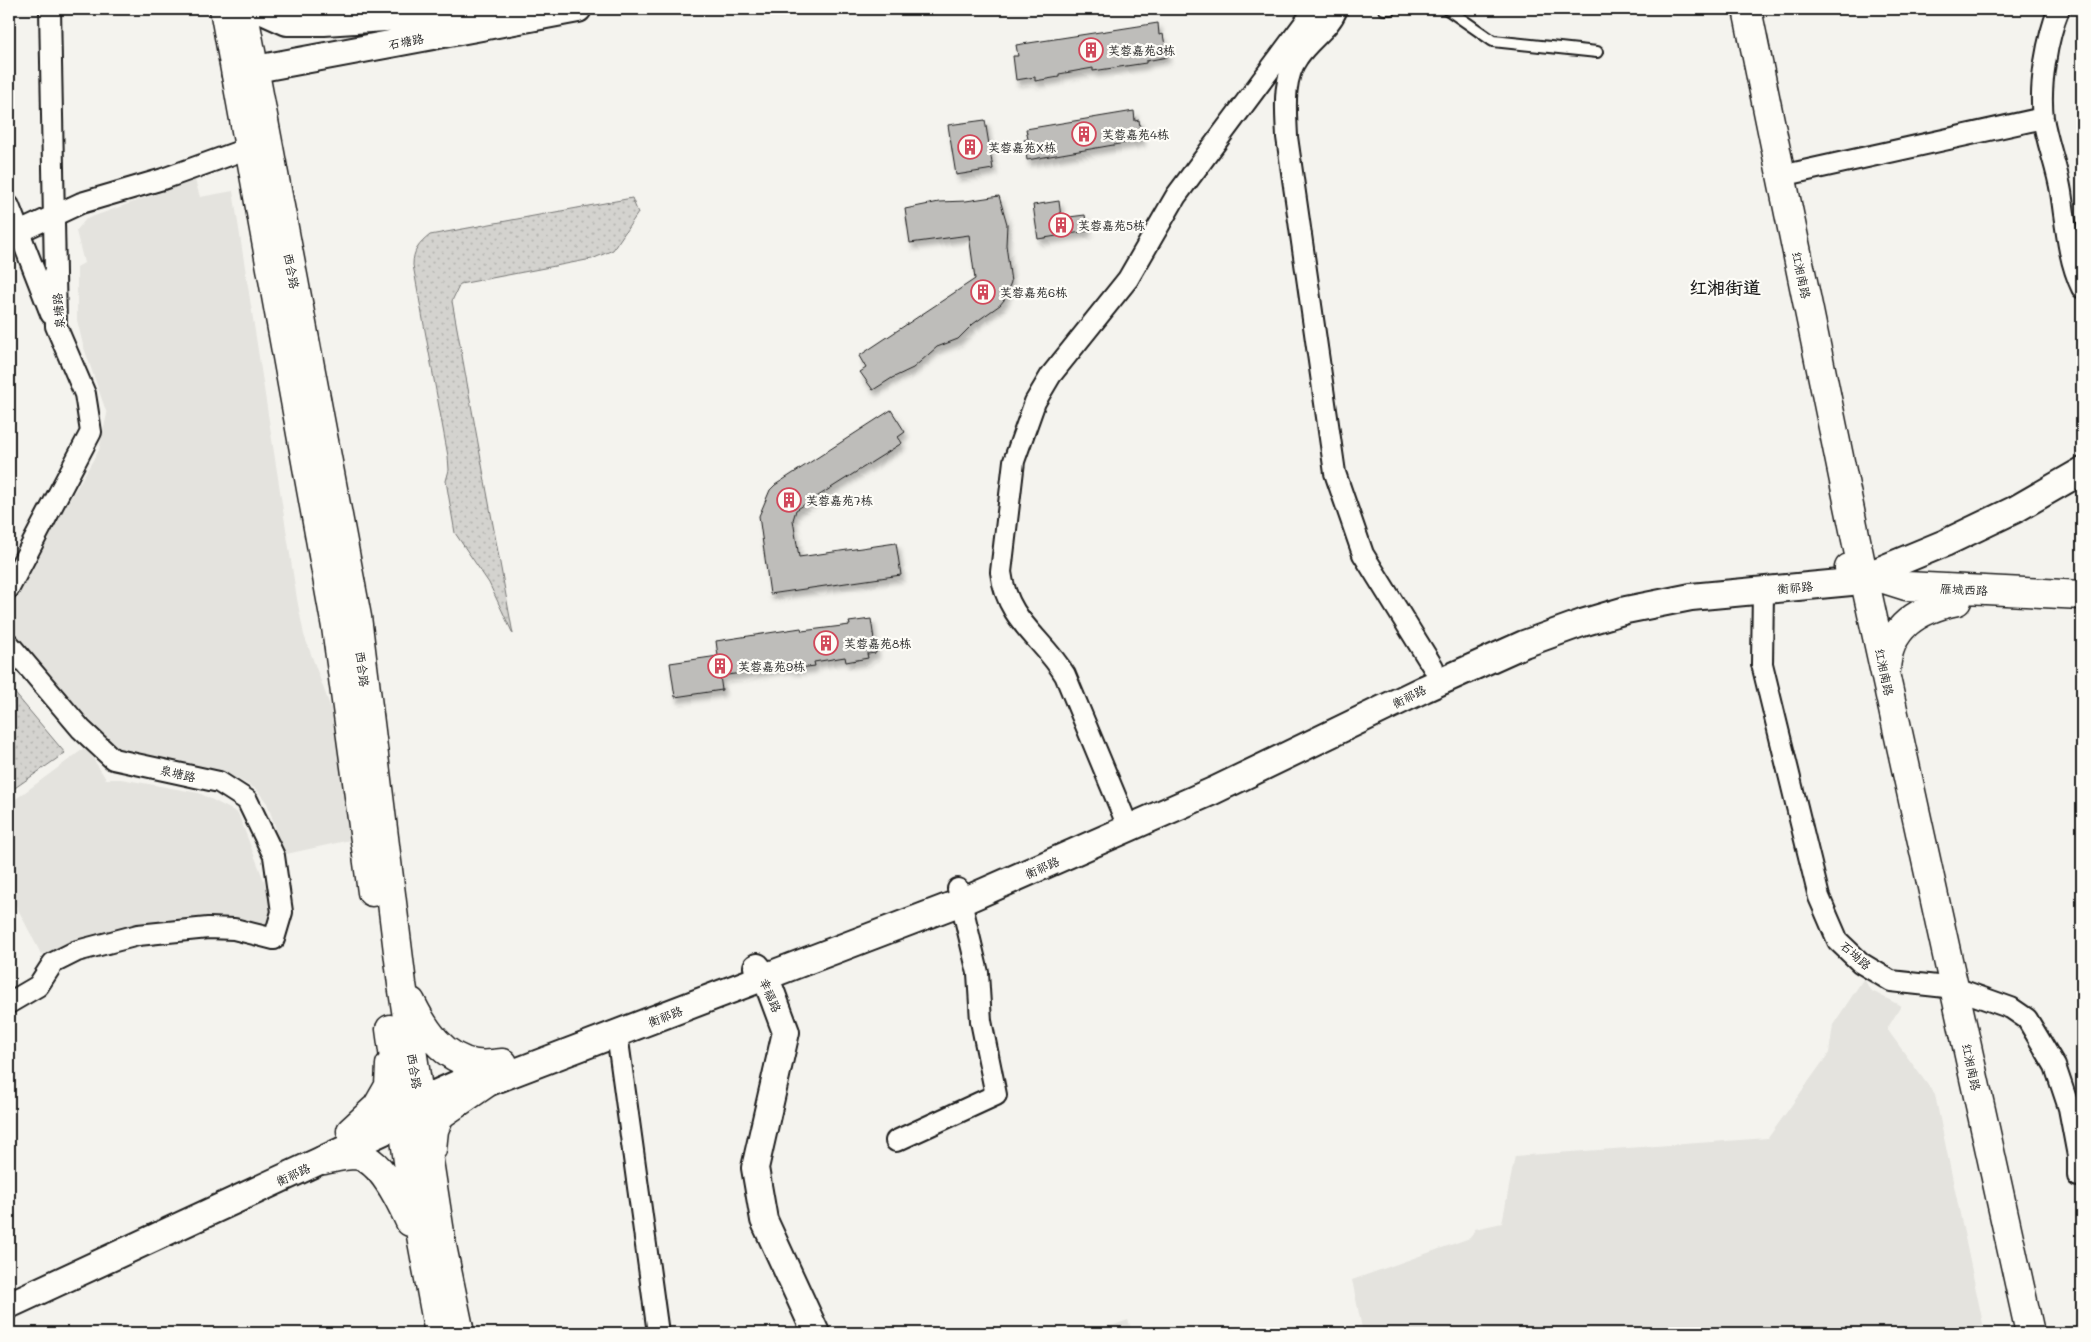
<svg xmlns="http://www.w3.org/2000/svg" width="2091" height="1342" font-family="Mali,'LXGW WenKai TC',sans-serif">
  <style>
    .built { fill: #e4e3de }
    .green { fill: url(#green-dots); stroke: #787876 }
    .building { fill: #bebdba; stroke: #1c1c1c; filter: url(#shadow) }
    .lines { fill: none; stroke-linecap: round; stroke-linejoin: round }
    .service-casing { stroke: #1c1c1c; stroke-width: 14 }
    .minor-casing { stroke: #1c1c1c; stroke-width: 24 }
    .tertiary-casing { stroke: #1c1c1c; stroke-width: 30 }
    .secondary-casing { stroke: #1c1c1c; stroke-width: 31 }
    .service { stroke: #fdfcf7; stroke-width: 10 }
    .minor { stroke: #fdfcf7; stroke-width: 20 }
    .tertiary { stroke: #fdfcf7; stroke-width: 26 }
    .secondary { stroke: #fdfcf7; stroke-width: 28 }
    .labels { text-anchor: middle; dominant-baseline: central; stroke-width: 4.5; stroke-linejoin: round; paint-order: stroke }
    .street-label { font-size: 12px; fill: #1c1c1c; stroke: #fdfcf7 }
    .poi-label { font-size: 12px; fill: #1c1c1c; stroke: #fdfcf7; text-anchor: start }
    .district-label { font-size: 18px; font-weight: bold; fill: #1c1c1c; stroke: #fdfcf7 }
  </style>
  <defs>
    <pattern id="green-dots" width="8" height="8" patternUnits="userSpaceOnUse" patternTransform="scale(1.25)"><rect width="8" height="8" fill="#d4d3cf"/><path d="M2 2h.1M6 6h.1" fill="none" stroke="#b5b5b1" stroke-width="1.8" stroke-linecap="round"/></pattern>
    <filter id="shadow"><feDropShadow dx="3" dy="5.5" stdDeviation="2.5" flood-color="#0004"/></filter>
  </defs>
  <rect width="100%" height="100%" fill="#f4f3ee"/>
  <filter id="ink" filterUnits="userSpaceOnUse"><feTurbulence type="fractalNoise" baseFrequency=".02" numOctaves="2"/><feDisplacementMap in="SourceGraphic" scale="10" xChannelSelector="R" yChannelSelector="G"/><feConvolveMatrix kernelMatrix="1 2 1 2 8 2 1 2 1" color-interpolation-filters="sRGB"/></filter>
  <g filter="url(#ink)">
    <path class="built" d="M 195,180 L 200,197 L 233,191 L 297,599 L 304,635 L 334,717 L 350,840 L 282,855 L 275,826 L 267,803 L 256,789 L 236,778 L 132,755 L 113,745 L 9,631 L 12,597 L 99,450 L 107,414 L 83,345 L 77,320 L 77,267 L 84,263 L 76,231 L 86,219 Z
      M 86,747 L 106,779 L 121,779 L 199,793 L 238,813 L 274,907 L 264,929 L 116,932 L 41,954 L 9,892 L 9,804 Z
      M 1864,978 L 1870,990 L 1901,1006 L 1887,1029 L 1935,1095 L 1985,1333 L 1363,1333 L 1352,1280 L 1470,1238 L 1475,1229 L 1502,1223 L 1515,1156 L 1768,1138 L 1829,1053 L 1833,1025 Z
      M 1128,1320 L 1133,1333 L 1092,1333 Z"/>
    <path class="green" d="M 632,198 L 638,213 L 613,250 L 592,259 L 460,284 L 452,301 L 513,634 L 489,583 L 455,533 L 446,481 L 449,470 L 448,456 L 413,265 C 413,250 419,244 430,235 Z
      M 13,691 L 65,753 L 9,792 L 9,695 Z"/>
    <path class="building" d="M 1158,23 L 1159,35 L 1163,34 L 1167,57 L 1146,61 L 1146,63 L 1093,71 L 1093,68 L 1059,74 L 1059,77 L 1035,81 L 1035,77 L 1016,80 L 1013,56 L 1018,56 L 1016,45 Z
      M 1134,111 L 1135,121 L 1139,120 L 1142,140 L 1027,160 L 1024,140 L 1028,139 L 1026,129 Z
      M 985,120 L 993,169 L 956,175 L 948,125 Z
      M 999,196 L 1007,224 L 1006,245 L 1011,282 L 1004,300 L 1000,305 L 973,324 L 958,339 L 937,347 L 913,368 L 892,378 L 873,390 L 860,372 L 866,368 L 859,356 L 975,279 L 969,235 L 910,243 L 905,209 L 939,202 L 966,201 Z
      M 1059,201 L 1061,218 L 1085,215 L 1088,231 L 1038,239 L 1033,205 Z
      M 891,410 L 905,432 L 898,437 L 902,443 L 796,510 L 793,520 L 799,557 L 896,543 L 901,575 L 770,594 L 759,516 L 770,490 L 775,485 Z
      M 871,619 L 876,653 L 867,654 L 868,658 L 846,662 L 845,657 L 814,662 L 815,666 L 792,669 L 791,666 L 720,676 L 722,690 L 675,697 L 670,663 L 718,656 L 716,641 L 801,628 L 802,631 L 850,625 L 849,622 Z"/>
    <g class="lines">
      <g class="service-casing">
        <path id="service" d="M 1384,9 L 1391,9
          M 1447,9 L 1493,41 L 1597,52"/>
      </g>
      <g class="minor-casing">
        <path id="minor" d="M 1337,9 C 1329,29 1310,39 1298,57 C 1282,79 1286,111 1287,137 L 1335,473 L 1363,554 L 1433,667
          M 2059,9 C 2047,38 2039,86 2043,118 C 2047,143 2057,167 2061,192 C 2066,225 2068,259 2082,288
          M 1781,176 L 2043,118
          M 9,206 L 51,314
          M 19,232 L 81,203 L 163,179 L 249,148
          M 9,588 L 91,432 L 85,394 L 56,326 L 50,9
          M 1763,590 L 1762,664 L 1819,897 L 1838,941 L 1861,963 L 1891,981 L 1955,988 L 2011,1008 L 2027,1019 L 2055,1066 L 2069,1108 L 2078,1156 L 2078,1176
          M 9,644 L 81,729 L 113,759 L 219,782 L 247,800 L 274,856 L 282,912 L 274,939 L 234,929 L 208,928 L 138,935 L 77,951 L 53,963 L 38,986 L 9,1003
          M 1129,829 L 1065,675 C 1042,637 1007,621 1001,572 L 1014,461 L 1035,402 L 1051,375 L 1128,279 L 1176,196 L 1315,9
          M 617,1034 L 658,1333
          M 896,1141 L 996,1095 L 981,1021 L 978,973 L 958,889"/>
      </g>
      <g class="tertiary-casing">
        <path id="tertiary" d="M 258,9 L 287,22 L 324,22 L 477,12
          M 235,73 L 578,9
          M 757,967 L 766,978 L 786,1032 L 755,1168 L 764,1220 L 816,1333
          M 479,1086 L 961,902 L 1213,791 L 1424,689 L 1524,644 L 1582,623 L 1626,610 L 1691,597 L 1851,582 L 1945,543 L 2016,509 L 2082,471
          M 401,1109 L 493,1068
          M 9,1305 L 421,1114"/>
      </g>
      <g class="secondary-casing">
        <path id="secondary" d="M 224,9 L 336,627 L 372,892
          M 243,9 L 357,617 L 402,984 L 442,1246 L 460,1333
          M 1747,9 L 1861,564 L 2030,1333
          M 1849,568 L 1906,586 L 2082,595
          M 1886,670 C 1888,627 1918,609 1957,601
          M 411,1002 C 424,1029 443,1059 476,1064 C 485,1065 495,1064 503,1063
          M 390,1029 L 410,1176 L 439,1333
          M 351,1131 L 377,1107 L 389,1086 L 390,1065
          M 432,1149 L 434,1130 L 440,1115 L 488,1082
          M 324,1160 C 334,1158 345,1155 355,1155 C 380,1157 401,1202 410,1222"/>
      </g>
      <use href="#service" class="service"/>
      <use href="#minor" class="minor"/>
      <use href="#tertiary" class="tertiary"/>
      <use href="#secondary" class="secondary"/>
    </g>
  </g>
  <defs>
    <g id="building-ring" transform="scale(1.25)"><circle r="9.5" fill="#fdfcf7" stroke="#d1495b" stroke-width="1.5"/><path d="M-4-6H4V6H1V3H-1V6H-4ZM-2.5-4.3h1.7v1.8h-1.7ZM.8-4.3h1.7v1.8H.8ZM-2.5-1h1.7V.8h-1.7ZM.8-1h1.7V.8H.8Z" fill="#d1495b"/></g>
  </defs>
  <g fill-rule="evenodd">
    <use href="#building-ring" x="1091" y="50"/>
    <use href="#building-ring" x="1084" y="134"/>
    <use href="#building-ring" x="970" y="147"/>
    <use href="#building-ring" x="1061" y="225"/>
    <use href="#building-ring" x="983" y="292"/>
    <use href="#building-ring" x="789" y="500"/>
    <use href="#building-ring" x="826" y="643"/>
    <use href="#building-ring" x="720" y="666"/>
  </g>
  <g class="labels">
    <g class="street-label">
      <text transform="translate(406 41) rotate(-11)">石塘路</text>
      <text transform="translate(292 271) rotate(79)">西合路</text>
      <text transform="translate(1802 275) rotate(78)">红湘南路</text>
      <text transform="translate(58 311) rotate(-95)">泉塘路</text>
      <text transform="translate(1795 587) rotate(-5)">衡祁路</text>
      <text transform="translate(1964 589) rotate(3)">雁城西路</text>
      <text transform="translate(363 669) rotate(83)">西合路</text>
      <text transform="translate(1885 672) rotate(78)">红湘南路</text>
      <text transform="translate(1409 696) rotate(-26)">衡祁路</text>
      <text transform="translate(178 773) rotate(13)">泉塘路</text>
      <text transform="translate(1042 867) rotate(-24)">衡祁路</text>
      <text transform="translate(1856 955) rotate(41)">石坳路</text>
      <text transform="translate(771 995) rotate(67)">幸福路</text>
      <text transform="translate(665 1016) rotate(-21)">衡祁路</text>
      <text transform="translate(1972 1067) rotate(78)">红湘南路</text>
      <text transform="translate(415 1071) rotate(81)">西合路</text>
      <text transform="translate(293 1174) rotate(-25)">衡祁路</text>
    </g>
    <g class="poi-label">
      <text x="1108" y="50">芙蓉嘉苑3栋</text>
      <text x="1102" y="134">芙蓉嘉苑4栋</text>
      <text x="988" y="147">芙蓉嘉苑X栋</text>
      <text x="1078" y="225">芙蓉嘉苑5栋</text>
      <text x="1000" y="292">芙蓉嘉苑6栋</text>
      <text x="806" y="500">芙蓉嘉苑7栋</text>
      <text x="844" y="643">芙蓉嘉苑8栋</text>
      <text x="738" y="666">芙蓉嘉苑9栋</text>
    </g>
    <g class="district-label">
      <text x="1725" y="287">红湘街道</text>
    </g>
  </g>
  <rect width="2091" height="1342" fill="none" stroke="#fdfcf7" stroke-width="30"/>
  <rect x="15" y="15" width="2061" height="1312" fill="none" stroke="#1c1c1c" stroke-width="2" filter="url(#ink)"/>
</svg>
